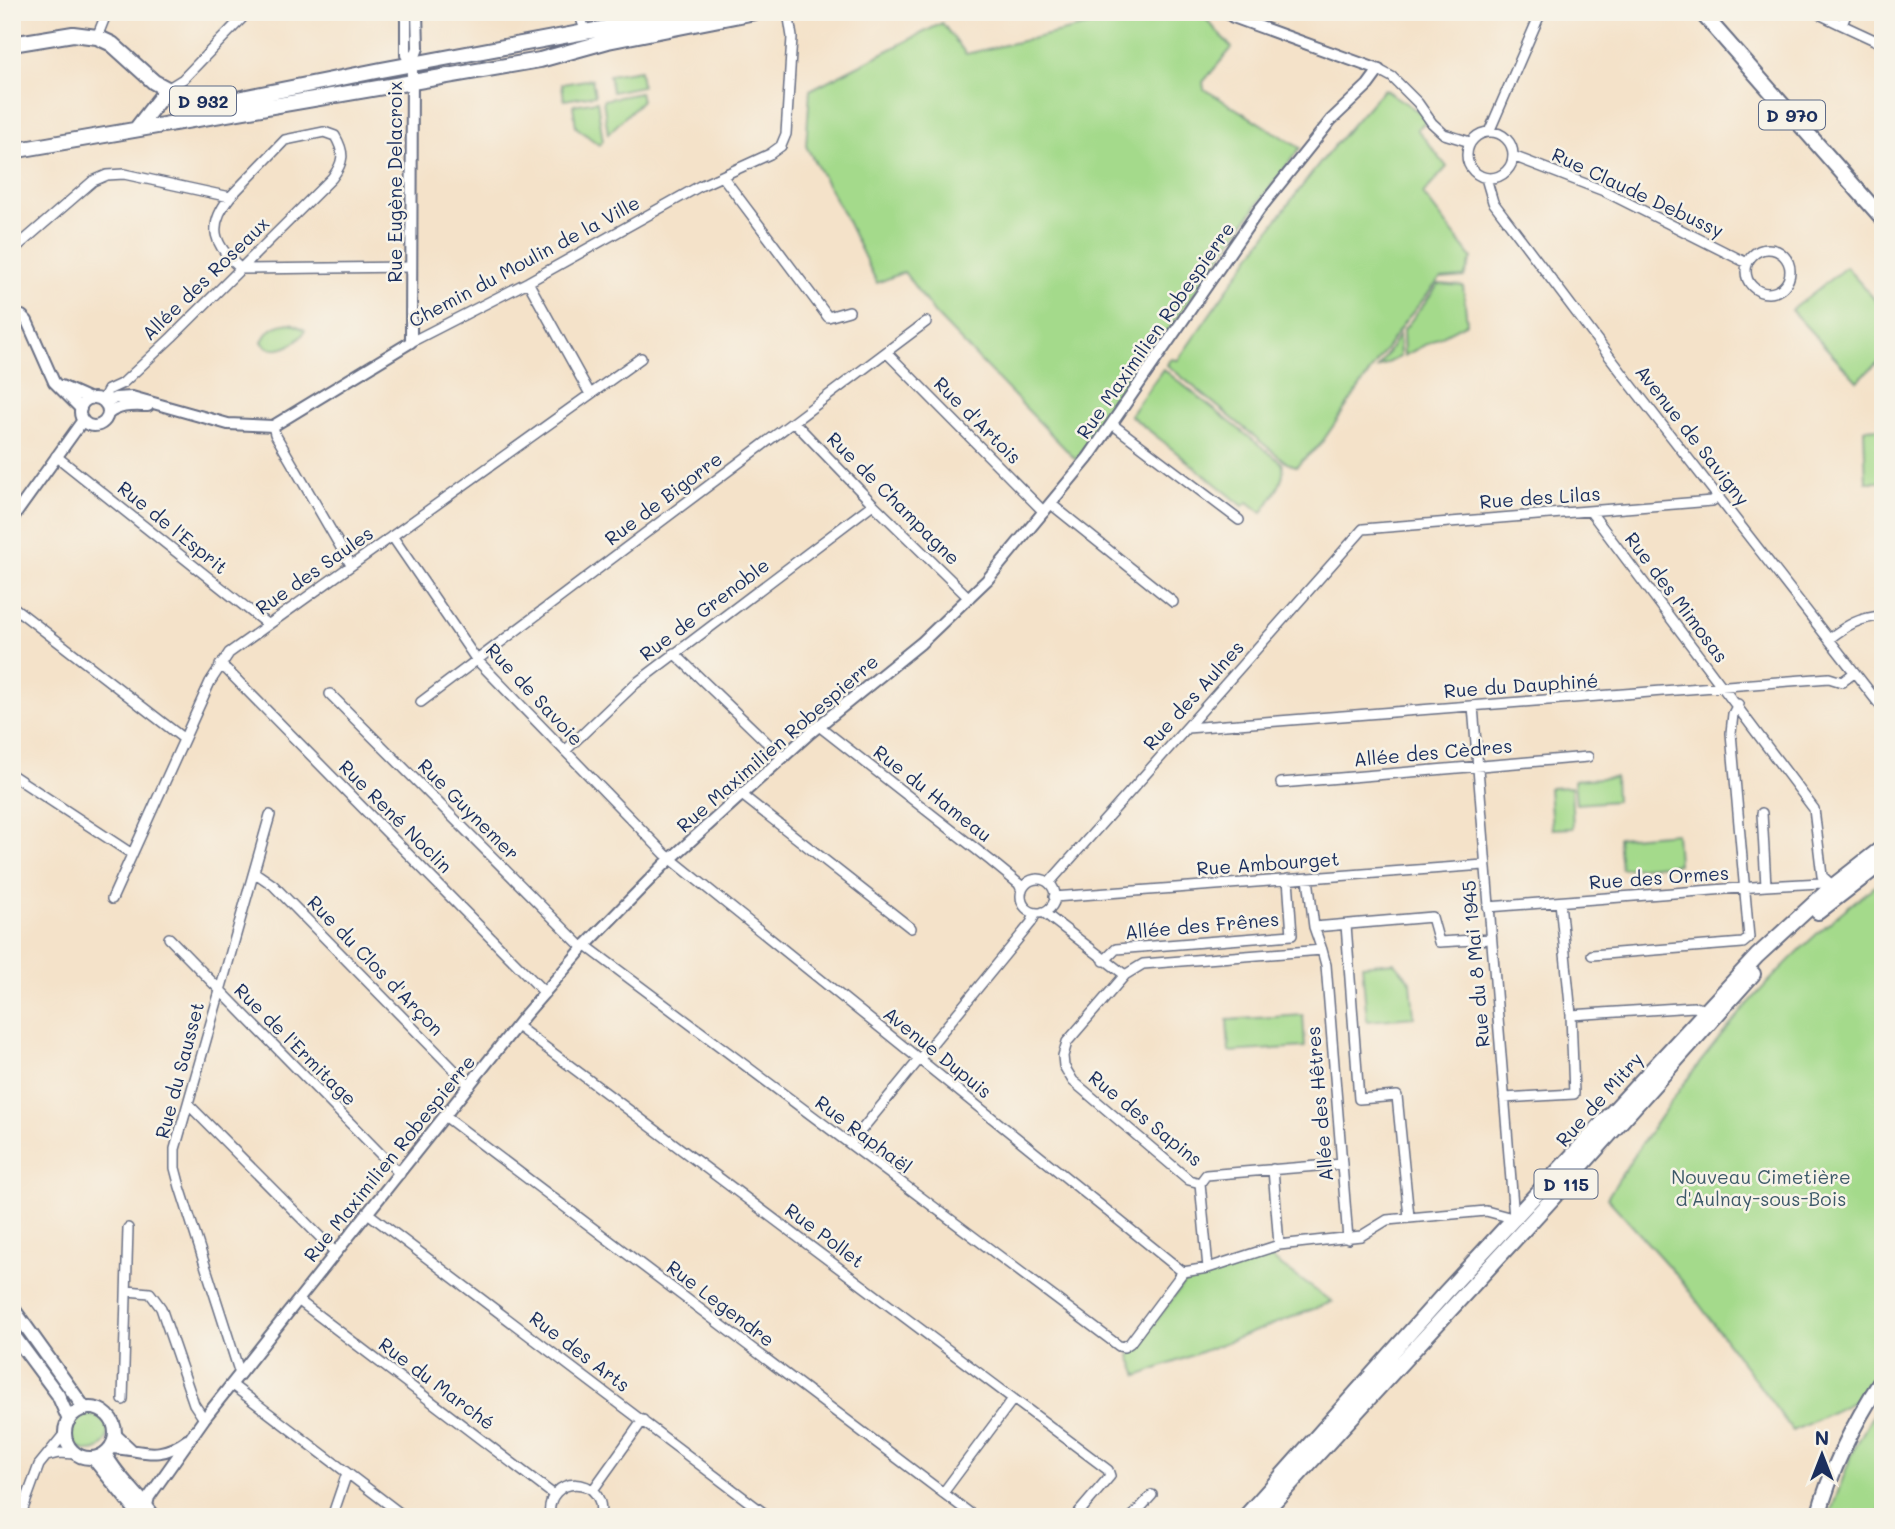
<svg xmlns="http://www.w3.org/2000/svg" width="1895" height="1529" font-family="Mali,sans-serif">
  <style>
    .green { fill: #a4da8b; stroke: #608474; stroke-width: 2 }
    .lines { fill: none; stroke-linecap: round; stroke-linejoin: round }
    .minor-casing { stroke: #676e83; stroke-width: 12 }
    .tertiary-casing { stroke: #676e83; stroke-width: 14 }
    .secondary-casing { stroke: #676e83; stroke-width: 16 }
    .primary-casing { stroke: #676e83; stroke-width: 18 }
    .minor { stroke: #fff; stroke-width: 9 }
    .tertiary { stroke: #fff; stroke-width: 10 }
    .secondary { stroke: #fff; stroke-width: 12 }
    .primary { stroke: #fff; stroke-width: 14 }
    .labels { text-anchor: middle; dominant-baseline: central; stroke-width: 5; stroke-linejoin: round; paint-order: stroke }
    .shield { fill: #f7f3e8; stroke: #5d6a87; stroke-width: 2 }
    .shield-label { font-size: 18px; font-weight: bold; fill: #1b2f5e }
    .street-label { font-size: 19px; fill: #1b2f5e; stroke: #f7f3e8 }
    .park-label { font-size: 19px; fill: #3d5a69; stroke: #f7f3e8 }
  </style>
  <rect width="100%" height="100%" fill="#f7f3e8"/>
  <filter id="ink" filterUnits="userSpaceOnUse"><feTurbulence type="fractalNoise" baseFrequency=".0143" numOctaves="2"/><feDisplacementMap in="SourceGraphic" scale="14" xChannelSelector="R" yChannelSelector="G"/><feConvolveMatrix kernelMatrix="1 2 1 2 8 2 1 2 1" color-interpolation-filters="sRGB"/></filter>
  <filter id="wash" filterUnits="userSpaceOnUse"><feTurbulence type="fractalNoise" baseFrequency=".00686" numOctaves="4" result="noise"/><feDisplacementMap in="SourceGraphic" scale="28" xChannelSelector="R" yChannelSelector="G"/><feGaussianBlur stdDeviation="1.57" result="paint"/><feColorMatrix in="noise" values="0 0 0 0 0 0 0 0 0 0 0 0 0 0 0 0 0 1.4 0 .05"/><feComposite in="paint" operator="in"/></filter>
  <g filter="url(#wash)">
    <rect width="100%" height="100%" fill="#f4e2c9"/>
    <path class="green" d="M 1147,12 L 1200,12 L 1232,48 L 1203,82 L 1204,89 L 1300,148 L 1259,202 L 1076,460 L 935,314 L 904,272 L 877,283 L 844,215 L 806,146 L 810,90 L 942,23 L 966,54 Z
      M 640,70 L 642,86 L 612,92 L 609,75 Z
      M 592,79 L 595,95 L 564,100 L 562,84 Z
      M 1384,89 L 1430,119 L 1417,129 L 1447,167 L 1423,194 L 1472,258 L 1464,277 L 1440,279 L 1403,324 L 1320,445 L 1296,466 L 1287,463 L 1167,365 L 1170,359 L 1178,360 C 1243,267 1306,172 1384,89 Z
      M 640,93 L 642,100 L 608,134 L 603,100 Z
      M 597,101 L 603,141 L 599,145 L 576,127 L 573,105 Z
      M 1846,267 L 1883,309 L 1883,358 L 1857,381 L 1791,310 Z
      M 1439,284 L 1463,286 L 1467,323 L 1404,356 L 1403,331 Z
      M 291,323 L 305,330 C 300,344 273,358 262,342 C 267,329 278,324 291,323 Z
      M 1399,335 L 1400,357 L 1378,368 Z
      M 1163,369 L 1282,463 C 1288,480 1271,498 1262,513 L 1248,502 L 1243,506 L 1130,415 Z
      M 1883,428 L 1883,482 L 1866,482 L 1864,429 Z
      M 1615,777 L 1616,801 L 1576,804 L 1574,780 Z
      M 1571,787 L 1573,828 L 1552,829 L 1549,788 Z
      M 1676,833 L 1678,864 L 1621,869 L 1618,838 Z
      M 1883,880 L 1883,1360 L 1855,1401 L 1793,1431 L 1681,1280 L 1607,1198 C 1679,1081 1770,961 1883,880 Z
      M 1394,962 L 1411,982 L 1414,1017 L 1367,1021 L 1362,965 Z
      M 1303,1015 L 1305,1047 L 1229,1052 L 1227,1020 Z
      M 1268,1256 L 1332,1302 L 1138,1376 L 1130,1356 L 1184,1283 Z
      M 1883,1396 L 1881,1517 L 1829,1517 L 1852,1453 Z
      M72 1433a18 18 0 1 1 36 0a18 18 0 1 1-36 0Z"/>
  </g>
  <g filter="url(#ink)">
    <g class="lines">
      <g class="minor-casing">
        <path id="minor" d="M 579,12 L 586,33
          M 1815,12 L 1842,25
          M 1847,12 L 1842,25 L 1883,44
          M 97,37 L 107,12
          M 1379,70 L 1392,77 L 1418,103 L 1432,123 L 1444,134 L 1470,142
          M 167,89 L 183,79 L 248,12
          M 1489,132 L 1541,12
          M1467 155a23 23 0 1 1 46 0a23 23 0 1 1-46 0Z
          M 1513,156 L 1604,191 L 1747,263
          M 723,177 L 828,317 L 849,311
          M 1486,178 L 1493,202 L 1628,381 L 1883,709
          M 230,197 C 206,227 214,245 241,269 L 411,267
          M1746 271a22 22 0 1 1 44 0a22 22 0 1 1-44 0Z
          M 12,251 L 93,181 L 107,175 L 124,174 L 230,197 L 285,140 L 324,132 L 335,136 C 345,153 344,162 332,178 L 172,337 L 123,383 L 108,390 L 102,401
          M 528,282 L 590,394
          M 411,342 L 528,282 L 700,186 L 770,154 L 781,146 L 786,134 L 792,37 L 788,12
          M 887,353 L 1044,512
          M 794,422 L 873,504 L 969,598
          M 1112,424 L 1239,520
          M 273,426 L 275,434 L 351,565
          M 56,456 L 268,625
          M 1051,504 L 1173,602
          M 1590,511 L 1814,809 L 1822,876 L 1833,886
          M 392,536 L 476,659 L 665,854 L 1183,1272
          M 12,606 L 184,739
          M 1829,639 C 1847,625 1860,617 1883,616
          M 674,653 L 783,758
          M 220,665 L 227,670 L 545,993
          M 330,694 L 583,948
          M 421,702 L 926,322
          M 1473,706 L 1514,1218
          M 819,726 L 991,861 L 1019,884 L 1022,891
          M 1187,728 L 1829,678 L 1842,682 L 1854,673
          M 565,751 L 635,684 L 873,504
          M 12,775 L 132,854
          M 1281,783 L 1588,757
          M 742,795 L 911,928
          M 1762,813 L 1766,886
          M 254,872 L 273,885 L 470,1086
          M 1308,878 L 1314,927 L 1322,950
          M1021 896a17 17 0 1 1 34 0a17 17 0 1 1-34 0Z
          M 1049,883 L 1363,529 L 1712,501 L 1719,496
          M 1054,897 L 1484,865
          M 112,899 L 210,682 L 229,653 L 641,358
          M 1488,907 L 1766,886 L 1821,883 L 1831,886
          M 1043,912 L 1125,975
          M 1346,925 L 1359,1099 L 1397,1096 L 1409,1217
          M 1314,927 L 1432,917 L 1439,942 L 1491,939
          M 169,938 L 400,1174
          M 585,945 L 1119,1346 L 1124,1347 L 1130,1343 L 1183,1272
          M 1592,955 L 1743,943 L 1749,938 L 1731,733 L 1733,714 L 1738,704
          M 1104,961 L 1116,949 L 1292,935 L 1288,879
          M 1571,1015 L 1694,1007 L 1708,1010
          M 517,1026 L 1108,1470 L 1110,1476 L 1075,1517
          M 1504,1098 L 1574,1094 L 1571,1015 L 1560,902
          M 188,1104 L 336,1253
          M 446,1117 L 975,1517
          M 850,1144 L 1031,923 L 1036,913
          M 1273,1169 L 1279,1245
          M 1200,1183 L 1189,1180 L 1073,1081 L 1064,1066 L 1063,1056 L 1067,1042 L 1125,975 L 1143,964 L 1322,950 L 1326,965 L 1348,1239
          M 1200,1183 L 1206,1175 L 1342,1164
          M 1200,1183 L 1208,1268
          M 369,1214 L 769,1517
          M 1183,1272 L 1208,1268 L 1279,1245 L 1361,1236 L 1387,1220 L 1486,1211 L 1516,1219
          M 127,1291 L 150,1293 L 161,1308 L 194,1404 L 204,1419
          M 298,1300 L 554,1495
          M 240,1374 L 180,1187 L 175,1168 L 175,1149 L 270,815
          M 232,1385 L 405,1517
          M 123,1400 L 128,1228
          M 47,1456 L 59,1453 L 76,1454
          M 593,1490 L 643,1420
          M 943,1493 L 1013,1399
          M 20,1517 L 39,1465 L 65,1433
          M 332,1517 L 347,1473
          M 550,1517 C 544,1473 608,1474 600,1517
          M 1132,1517 L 1152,1495"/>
      </g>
      <g class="tertiary-casing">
        <path id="tertiary" d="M 406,12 L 406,55 L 412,64
          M 12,316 L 22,316 L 27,321 L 54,382 L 81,409
          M 61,386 L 90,399
          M80 412a14 14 0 1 1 28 0a14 14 0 1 1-28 0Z
          M 105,404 L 115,398 L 132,397 L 228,424 L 273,426 L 411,342 L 412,64 L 418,48 L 417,12
          M 108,414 C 121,404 133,406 148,406
          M 12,519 L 83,420
          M 115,1434 L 131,1449
          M 110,1448 C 142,1449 157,1462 187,1440
          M 147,1505 L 149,1497 L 204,1419 L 291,1309 L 525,1015 L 583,948 L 664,865 L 810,733 L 921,643 L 987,580 L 1088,458 L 1259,210 L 1331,120 L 1368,85 L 1379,70 L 1233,17 L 1226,12"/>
      </g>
      <g class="secondary-casing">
        <path id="secondary" d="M 12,1307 L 85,1409
          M 12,1333 L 58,1395 L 69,1420
          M65 1433a25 25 0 1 1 50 0a25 25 0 1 1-50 0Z
          M 105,1453 C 117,1478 140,1494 154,1517
          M 93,1458 L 141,1517"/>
      </g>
      <g class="primary-casing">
        <path id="primary" d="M 1701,12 L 1883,219
          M 12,44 L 73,34 L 97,37 L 112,44 L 154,82 L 167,89 L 194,101 L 222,102 L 381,70 L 692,12
          M 137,128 L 167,89
          M 12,151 L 540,60 L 608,41 L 755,12
          M 1818,912 L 1883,862
          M 1245,1517 L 1445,1293 L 1757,956 L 1833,886 L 1883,847
          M 1260,1517 L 1551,1200 L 1753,974
          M 1818,1517 C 1831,1467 1855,1421 1883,1378"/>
      </g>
      <use href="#minor" class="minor"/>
      <use href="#tertiary" class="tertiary"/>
      <use href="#secondary" class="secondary"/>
      <use href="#primary" class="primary"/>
    </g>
  </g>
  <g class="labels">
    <g class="shield">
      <rect x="170" y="86.5" width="66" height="29" rx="5"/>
      <rect x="1759" y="100.5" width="66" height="29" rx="5"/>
      <rect x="1534.5" y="1169.5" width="63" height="29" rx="5"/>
    </g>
    <g class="shield-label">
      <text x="203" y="101">D 932</text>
      <text x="1792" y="115">D 970</text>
      <text x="1566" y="1184">D 115</text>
    </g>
    <g class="street-label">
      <text transform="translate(394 182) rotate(-90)">Rue Eugène Delacroix</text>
      <text transform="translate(1638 192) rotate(25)">Rue Claude Debussy</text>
      <text transform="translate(524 261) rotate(-28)">Chemin du Moulin de la Ville</text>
      <text transform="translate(205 278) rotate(-44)">Allée des Roseaux</text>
      <text transform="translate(1155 330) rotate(-55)">Rue Maximilien Robespierre</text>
      <text transform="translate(978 420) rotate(45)">Rue d'Artois</text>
      <text transform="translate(1693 435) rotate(52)">Avenue de Savigny</text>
      <text transform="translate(1540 497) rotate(-4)">Rue des Lilas</text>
      <text transform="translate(663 498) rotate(-37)">Rue de Bigorre</text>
      <text transform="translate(894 498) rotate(45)">Rue de Champagne</text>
      <text transform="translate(173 527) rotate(39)">Rue de l'Esprit</text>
      <text transform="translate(314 570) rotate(-35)">Rue des Saules</text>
      <text transform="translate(1677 597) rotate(53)">Rue des Mimosas</text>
      <text transform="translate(704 609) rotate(-37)">Rue de Grenoble</text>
      <text transform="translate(1521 685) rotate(-4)">Rue du Dauphiné</text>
      <text transform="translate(535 694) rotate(47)">Rue de Savoie</text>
      <text transform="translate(1193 695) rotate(-48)">Rue des Aulnes</text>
      <text transform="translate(777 743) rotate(-41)">Rue Maximilien Robespierre</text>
      <text transform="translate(1433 752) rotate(-5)">Allée des Cèdres</text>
      <text transform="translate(933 793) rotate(38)">Rue du Hameau</text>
      <text transform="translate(469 809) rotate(45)">Rue Guynemer</text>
      <text transform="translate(396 816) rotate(45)">Rue René Noclin</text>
      <text transform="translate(1268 863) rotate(-4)">Rue Ambourget</text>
      <text transform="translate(1659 877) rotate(-4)">Rue des Ormes</text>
      <text transform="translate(1202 925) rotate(-5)">Allée des Frênes</text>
      <text transform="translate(1475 964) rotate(-95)">Rue du 8 Mai 1945</text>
      <text transform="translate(376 965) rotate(46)">Rue du Clos d'Arçon</text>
      <text transform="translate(296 1044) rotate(45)">Rue de l'Ermitage</text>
      <text transform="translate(938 1052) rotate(39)">Avenue Dupuis</text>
      <text transform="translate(179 1070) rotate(-75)">Rue du Sausset</text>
      <text transform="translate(1599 1099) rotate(-48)">Rue de Mitry</text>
      <text transform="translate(1319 1104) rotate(-95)">Allée des Hêtres</text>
      <text transform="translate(1146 1118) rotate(39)">Rue des Sapins</text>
      <text transform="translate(864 1134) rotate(37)">Rue Raphaël</text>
      <text transform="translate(389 1158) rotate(-51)">Rue Maximilien Robespierre</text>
      <text transform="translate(825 1235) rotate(37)">Rue Pollet</text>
      <text transform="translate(721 1303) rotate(37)">Rue Legendre</text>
      <text transform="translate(580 1351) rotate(37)">Rue des Arts</text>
      <text transform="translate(437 1383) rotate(37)">Rue du Marché</text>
    </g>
    <g class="park-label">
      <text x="1761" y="1176">Nouveau Cimetière<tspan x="1761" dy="22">d'Aulnay-sous-Bois</tspan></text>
    </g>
  </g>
  <rect width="1895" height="1529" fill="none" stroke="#f7f3e8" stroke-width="42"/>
  <g transform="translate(1822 1455)" stroke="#f7f3e8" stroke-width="5" paint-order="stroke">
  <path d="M0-5L12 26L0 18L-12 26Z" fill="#1b2f5e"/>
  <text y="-10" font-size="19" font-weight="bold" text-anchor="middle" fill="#1b2f5e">N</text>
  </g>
</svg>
